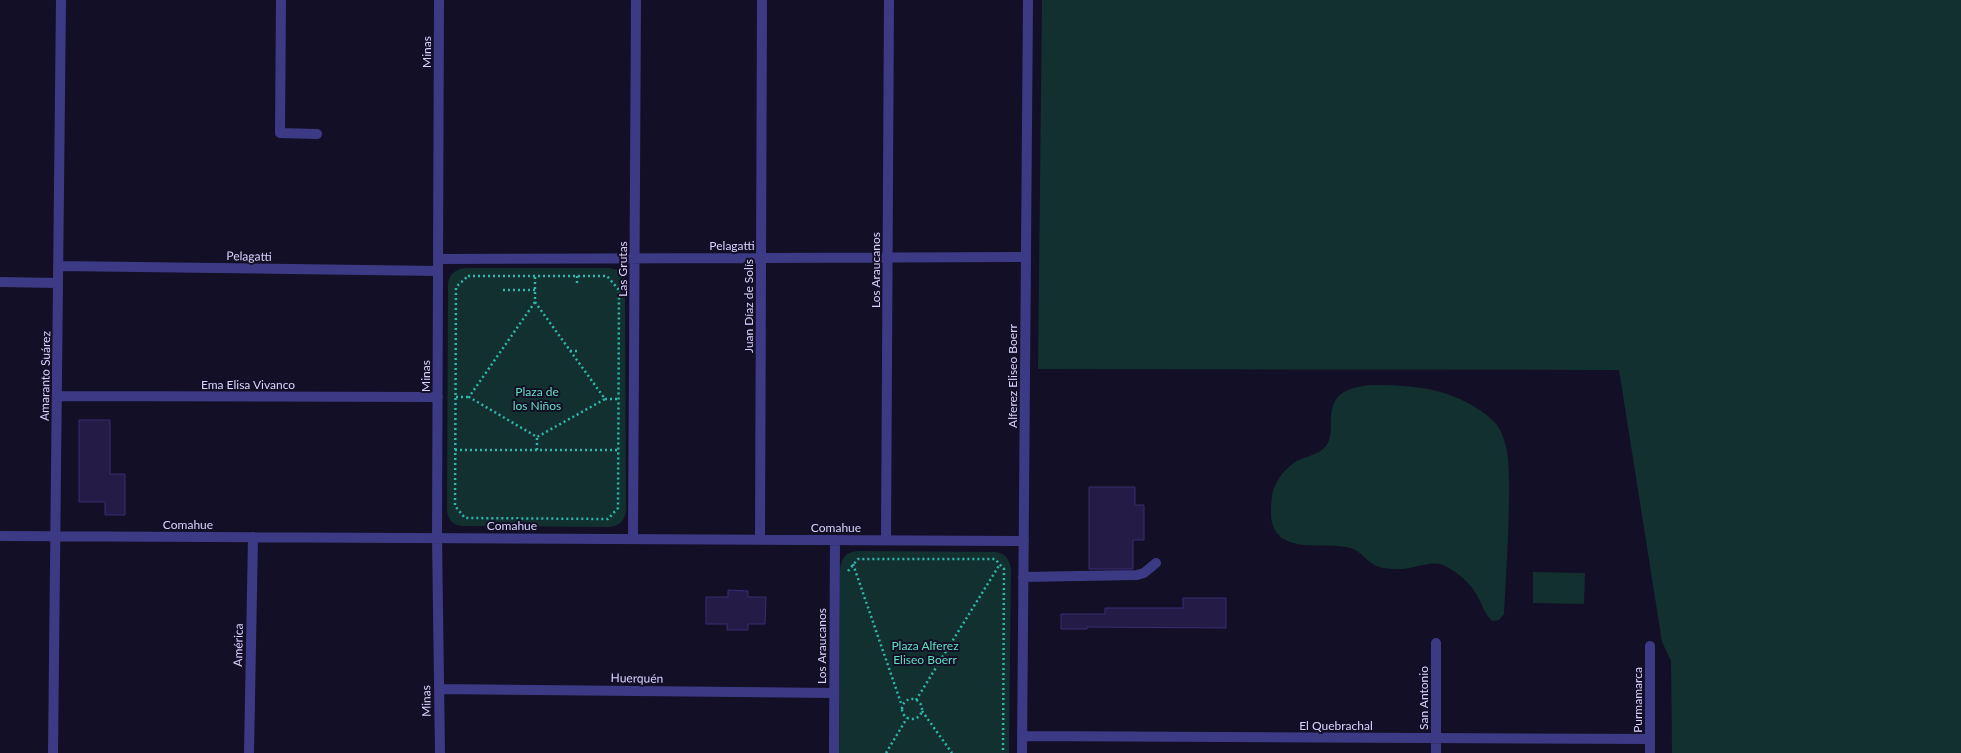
<svg xmlns="http://www.w3.org/2000/svg" width="1961" height="753" font-family="Lato,sans-serif">
  <style>
    .green { fill: #12302f }
    .building { fill: #241b47; stroke: #3b2d73 }
    .lines { fill: none; stroke-linecap: round; stroke-linejoin: round }
    .path { stroke: #2fb8b0; stroke-width: 2.5; stroke-dasharray: 2 3; stroke-linecap: butt }
    .minor { stroke: #3d3a85; stroke-width: 10 }
    .labels { text-anchor: middle; dominant-baseline: central; stroke-width: 4; stroke-linejoin: round; paint-order: stroke }
    .street-label { font-size: 12px; fill: #d9d4ff; stroke: #130f26 }
    .park-label { font-size: 12px; fill: #5fe0c0; stroke: #130f26 }
  </style>
  <rect width="100%" height="100%" fill="#130f26"/>
  <path class="green" d="M 1042,0 L 1961,0 L 1961,753 L 1672,753 L 1671,661 L 1662,642 L 1619,370 L 1038,369 Z
    M 469,268 L 609,268 L 619,270 L 625,277 L 626,509 C 625,521 620,526 608,527 L 462,526 C 453,525 448,520 447,510 L 448,285 C 449,272 458,268 469,268 Z
    M 1370,385 C 1409,385 1445,387 1478,409 C 1487,415 1497,422 1501,432 C 1510,451 1509,475 1509,495 C 1509,535 1506,574 1504,614 L 1499,620 L 1492,621 C 1483,612 1482,602 1475,592 C 1468,581 1453,568 1440,564 C 1429,561 1410,570 1396,569 C 1387,569 1377,568 1370,562 C 1364,557 1359,551 1351,548 C 1325,541 1273,557 1271,515 C 1271,506 1271,494 1275,486 C 1280,475 1287,467 1297,461 C 1306,456 1319,455 1326,446 C 1331,439 1331,429 1331,420 C 1331,393 1347,388 1370,385 Z
    M 858,551 L 995,552 C 1005,553 1009,558 1011,569 L 1009,753 L 839,753 L 840,570 C 841,558 846,552 858,551 Z
    M 1533,572 L 1585,573 L 1584,604 L 1533,603 Z"/>
  <path class="building" d="M 79,420 L 110,420 L 110,474 L 125,474 L 125,515 L 105,515 L 105,502 L 79,502 Z
    M 1089,487 L 1135,487 L 1135,505 L 1144,505 L 1144,540 L 1133,540 L 1133,569 L 1089,569 Z
    M 728,590 L 748,591 L 748,597 L 766,597 L 765,624 L 748,624 L 748,630 L 727,630 L 727,624 L 706,624 L 706,597 L 728,597 Z
    M 1183,598 L 1226,598 L 1226,628 L 1087,627 L 1087,629 L 1061,629 L 1061,614 L 1105,614 L 1105,608 L 1183,608 Z"/>
  <g class="lines">
    <path class="path" d="M 468,276 L 607,276 L 619,290 L 618,508 L 608,519 L 465,518 L 455,506 L 456,287 Z
      M 577,276 L 577,285
      M 503,290 L 535,290
      M 535,302 L 605,399 L 537,437 L 469,397 L 535,302 L 535,276
      M 570,351 L 577,351
      M 456,397 L 469,397
      M 605,399 L 619,399
      M 455,450 L 619,450
      M 537,450 L 537,437
      M 853,564 L 902,706
      M 848,571 L 858,559 L 995,559 L 1004,569 L 1003,753
      M902 709a10 10 0 1 1 20 0a10 10 0 1 1-20 0Z
      M 916,700 L 1000,564
      M 922,711 L 952,753
      M 886,753 L 907,718"/>
    <path class="minor" d="M 281,0 L 280,133 L 317,134
      M 439,0 L 437,538 L 440,753
      M 438,259 L 1026,257
      M 59,266 L 438,271
      M 0,282 L 58,283
      M 57,396 L 438,397
      M 0,536 L 1024,541
      M 633,539 L 636,0
      M 760,540 L 762,0
      M 886,540 L 889,0
      M 1023,577 L 1137,575 L 1144,573 L 1156,563
      M 439,689 L 834,693
      M 1022,736 L 1650,739
      M 53,753 L 61,0
      M 249,753 L 253,537
      M 834,753 L 835,540
      M 1022,753 L 1028,0
      M 1436,753 L 1436,643
      M 1650,753 L 1650,646"/>
  </g>
  <g class="labels">
    <g class="street-label">
      <text transform="translate(426 52) rotate(-90)">Minas</text>
      <text x="732" y="245">Pelagatti</text>
      <text transform="translate(249 256) rotate(1)">Pelagatti</text>
      <text transform="translate(622 269) rotate(-90)">Las Grutas</text>
      <text transform="translate(875 270) rotate(-90)">Los Araucanos</text>
      <text transform="translate(748 306) rotate(-90)">Juan Díaz de Solís</text>
      <text transform="translate(45 376) rotate(-89)">Amaranto Suárez</text>
      <text transform="translate(425 376) rotate(-90)">Minas</text>
      <text transform="translate(1012 376) rotate(-90)">Alferez Eliseo Boerr</text>
      <text x="248" y="384">Ema Elisa Vivanco</text>
      <text x="188" y="524">Comahue</text>
      <text x="512" y="525">Comahue</text>
      <text x="836" y="527">Comahue</text>
      <text transform="translate(238 645) rotate(-89)">América</text>
      <text transform="translate(821 646) rotate(-90)">Los Araucanos</text>
      <text transform="translate(637 678) rotate(1)">Huerquén</text>
      <text transform="translate(1423 698) rotate(-90)">San Antonio</text>
      <text transform="translate(1637 700) rotate(-90)">Purmamarca</text>
      <text transform="translate(426 701) rotate(-91)">Minas</text>
      <text x="1336" y="725">El Quebrachal</text>
    </g>
    <g class="park-label">
      <text x="537" y="391">Plaza de<tspan x="537" dy="14">los Niños</tspan></text>
      <text x="925" y="645">Plaza Alferez<tspan x="925" dy="14">Eliseo Boerr</tspan></text>
    </g>
  </g>
</svg>
